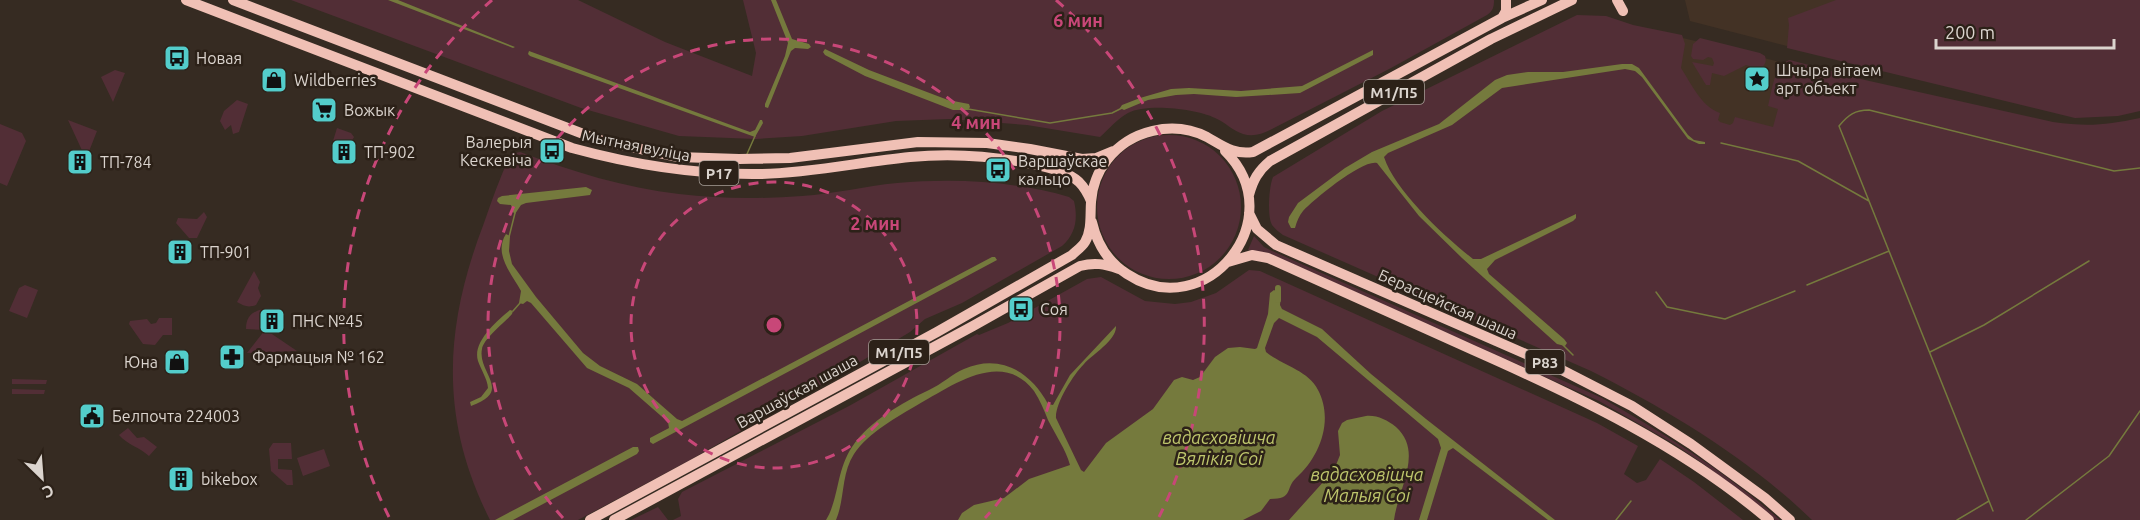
<svg xmlns="http://www.w3.org/2000/svg" width="2140" height="520" font-family="Ubuntu,sans-serif">
  <style>
    .built { fill: #433225 }
    .green { fill: #522e36 }
    .water { fill: #757a3d }
    .lines { fill: none; stroke-linecap: round; stroke-linejoin: round }
    .stream { stroke: #757a3d; stroke-width: 1.5 }
    .canal { stroke: #757a3d; stroke-width: 6 }
    .highway { stroke: #f0c0b5; stroke-width: 10 }
    .ring { fill: none; stroke: #c84778; stroke-width: 3; stroke-dasharray: 10 8 }
    .labels { text-anchor: middle; dominant-baseline: central; stroke-width: 5; stroke-linejoin: round; paint-order: stroke }
    .shield { fill: #2c2118; stroke: #a69e97; stroke-width: 1.5 }
    .shield-label { font-size: 15px; font-weight: bold; fill: #dbd4ce }
    .poi-label { font-size: 16px; fill: #dbd4ce; stroke: #2c2118; text-anchor: start }
    .street-label { font-size: 16px; fill: #dbd4ce; stroke: #2c2118 }
    .water-label { font-size: 18px; font-style: italic; fill: #bec66c; stroke: #2c2118 }
    .centre { fill: #c84778; stroke: #2c2118; stroke-width: 3 }
    .ring-label { font-size: 18px; text-anchor: middle; font-weight: bold; fill: #c84778; stroke: #2c2118; stroke-width: 5; stroke-linejoin: round; paint-order: stroke }
  </style>
  <rect width="100%" height="100%" fill="#362b22"/>
  <path class="built" d="M 1685,0 L 1842,0 L 1787,46 L 1690,21 Z
    M 1679,37 L 1796,66 L 1777,133 L 1717,129 L 1672,70 Z"/>
  <path class="green" d="M 291,0 L 578,0 L 665,42 L 752,76 L 756,53 L 743,0 L 1494,0 C 1494,7 1493,11 1487,15 L 1391,68 L 1270,130 C 1262,134 1253,137 1243,134 C 1233,131 1225,122 1215,118 C 1197,109 1147,103 1128,113 C 1118,118 1108,130 1100,137 L 1027,125 L 949,119 L 896,121 L 802,136 L 756,139 L 679,136 L 581,108 Z
    M 1836,0 L 2140,0 L 2140,111 L 2118,116 L 2075,118 L 1787,48 L 1789,25 L 1788,18 Z
    M 1577,15 L 1606,16 L 1633,25 L 1682,35 L 1685,44 L 1681,68 C 1692,85 1701,106 1720,113 L 1718,120 L 1720,122 L 1730,125 L 1733,123 L 1735,117 L 1773,127 L 1778,109 L 1768,106 C 1772,91 1774,64 1790,60 L 1865,80 L 2053,122 C 2088,127 2106,125 2140,118 L 2140,520 L 1812,520 C 1749,459 1670,411 1591,371 L 1283,235 C 1279,232 1275,229 1272,225 C 1267,216 1269,186 1273,177 L 1382,111 Z
    M 1700,38 L 1760,53 L 1765,56 C 1767,62 1765,65 1760,69 L 1746,65 L 1724,76 L 1712,73 L 1710,85 L 1706,85 L 1692,62 L 1713,66 L 1714,63 L 1712,58 L 1708,57 L 1703,60 L 1693,59 L 1691,56 L 1693,44 Z
    M 115,70 L 125,73 L 113,102 L 101,77 Z
    M 237,100 L 248,104 L 239,132 L 233,134 L 231,125 L 225,130 L 220,121 L 224,111 Z
    M 68,120 L 97,131 L 86,159 Z
    M 0,124 L 22,133 L 26,141 L 7,186 L 0,183 Z
    M 337,128 L 351,133 L 354,137 L 349,146 L 333,141 Z
    M1097 207a72 72 0 1 1 144 0a72 72 0 1 1-144 0Z
    M 520,152 C 571,171 625,188 679,194 C 720,199 761,199 802,196 C 834,194 865,186 897,183 C 955,178 1014,181 1069,197 L 1074,201 C 1078,218 1076,234 1062,246 L 962,303 L 925,319 L 910,332 L 855,365 L 690,460 L 578,520 L 490,520 C 439,419 444,327 484,223 C 492,200 500,177 511,154 Z
    M 204,212 L 207,217 L 197,238 L 189,238 L 176,223 L 178,218 L 197,219 Z
    M 1254,236 L 1264,247 L 1270,250 L 1602,398 C 1665,434 1726,472 1780,520 L 1775,520 L 1705,465 L 1674,444 L 1599,401 L 1268,253 L 1248,250 Z
    M 1249,270 L 1260,271 L 1597,423 L 1638,446 L 1624,474 L 1637,483 L 1646,480 L 1660,459 L 1694,482 L 1743,520 L 673,520 L 681,516 L 678,499 L 682,492 L 849,406 L 977,334 L 979,335 L 1008,323 L 1087,279 L 1101,277 L 1145,301 L 1175,304 L 1191,302 L 1216,293 Z
    M 254,271 L 260,282 L 258,288 L 261,296 L 256,305 C 248,308 244,306 237,302 Z
    M 25,285 L 38,290 L 27,318 L 9,311 L 19,288 Z
    M 273,308 L 277,316 L 265,317 L 266,330 L 297,351 L 247,353 L 265,330 L 246,329 C 246,312 258,309 273,308 Z
    M 159,318 L 172,318 L 172,335 L 163,335 L 155,345 L 143,344 L 129,324 L 130,321 L 147,319 L 151,324 L 156,323 Z
    M 12,379 L 47,380 L 46,384 L 12,384 Z
    M 12,389 L 45,390 L 44,394 L 12,394 Z
    M 128,428 L 137,438 L 144,437 L 157,447 L 149,456 C 139,447 128,445 119,435 Z
    M 273,443 L 291,443 L 292,459 L 278,459 L 278,469 L 292,470 L 293,485 L 287,485 L 271,471 L 269,449 Z
    M 324,449 L 330,466 L 303,476 L 297,458 Z
    M 658,507 L 668,520 L 631,520 Z"/>
  <path class="water" d="M 388,0 L 398,0 L 515,47 L 513,48 Z
    M 771,0 L 776,0 L 792,39 L 809,44 L 811,47 L 808,49 L 795,48 L 791,51 L 768,108 L 765,107 L 765,104 L 785,56 L 788,43 Z
    M 825,49 L 869,70 L 948,100 L 969,104 L 970,107 L 968,110 L 953,110 L 865,76 L 825,55 L 823,52 Z
    M 1373,50 L 1373,55 L 1300,93 L 1236,97 L 1194,94 L 1176,95 L 1148,100 L 1124,110 L 1120,108 L 1122,105 L 1140,98 L 1171,89 L 1189,88 L 1241,91 L 1302,86 Z
    M 529,51 L 750,132 L 755,130 L 760,120 L 762,120 L 763,123 L 755,137 L 530,56 L 528,54 Z
    M 1622,64 L 1632,64 L 1639,68 L 1688,135 L 1694,140 L 1705,142 L 1705,144 L 1699,144 L 1688,139 L 1642,77 L 1635,71 L 1625,69 L 1502,88 L 1452,125 L 1388,153 L 1384,157 C 1395,191 1445,237 1473,259 L 1481,259 L 1576,214 L 1576,218 L 1573,221 L 1495,260 L 1487,269 L 1489,274 L 1564,339 L 1567,343 L 1565,346 L 1557,344 L 1462,258 L 1419,216 L 1377,163 C 1363,159 1314,199 1303,211 C 1299,216 1297,221 1295,228 L 1291,228 L 1288,222 L 1289,217 L 1298,203 L 1345,168 L 1372,152 L 1439,124 L 1495,80 L 1507,75 L 1528,72 L 1563,72 Z
    M 586,187 L 592,190 L 590,195 L 526,203 L 521,205 L 515,214 L 513,212 L 511,205 L 500,204 L 497,201 L 498,198 L 502,196 Z
    M 506,234 L 510,236 L 509,251 L 512,264 L 536,297 L 583,353 L 600,366 L 637,384 L 677,419 L 682,421 L 992,257 L 995,257 L 997,260 L 653,444 L 650,442 L 650,438 L 669,428 L 668,422 L 629,388 L 587,368 L 531,303 L 527,301 L 523,304 L 519,303 L 521,291 C 512,274 493,254 506,234 Z
    M 1274,290 L 1281,294 L 1280,305 L 1282,309 L 1322,329 L 1371,374 L 1426,419 L 1555,520 L 1548,520 L 1453,448 L 1448,451 L 1427,520 L 1419,520 L 1441,448 L 1438,439 L 1317,337 L 1279,318 L 1274,323 L 1265,348 L 1266,352 C 1281,365 1308,370 1318,390 C 1334,420 1320,457 1296,478 C 1285,488 1294,499 1270,499 L 1261,511 L 1243,520 L 958,520 L 962,513 L 974,505 L 1004,498 L 1029,479 L 1070,465 C 1066,450 1055,434 1048,420 C 1044,410 1040,400 1034,391 C 1002,349 953,385 919,404 C 897,417 869,432 854,454 C 841,474 845,499 836,520 L 826,520 C 839,499 836,471 852,447 C 869,421 902,403 929,390 C 942,384 952,374 964,369 C 1000,353 1031,372 1048,404 L 1053,405 L 1070,375 L 1116,326 C 1117,340 1093,354 1084,364 C 1073,375 1055,404 1056,418 L 1081,470 L 1084,472 L 1106,443 L 1153,409 L 1174,380 L 1182,377 L 1193,380 L 1200,377 L 1215,357 L 1228,348 L 1240,347 L 1255,349 L 1257,348 L 1268,314 L 1270,293 Z
    M 510,310 L 513,311 L 512,314 C 505,322 483,339 482,349 C 477,373 514,391 471,406 L 470,402 L 481,397 L 488,388 C 487,378 481,370 478,361 C 472,342 497,321 510,310 Z
    M 1366,416 C 1377,415 1387,420 1396,427 C 1424,452 1398,489 1394,520 L 1289,520 L 1334,470 L 1340,455 L 1338,431 L 1342,423 L 1347,420 Z
    M 633,447 L 638,447 L 639,451 L 637,454 L 513,520 L 495,520 Z"/>
  <g class="lines">
    <path class="stream" d="M 968,109 L 1050,123 L 1112,113 L 1122,108
      M 1721,143 L 1798,161 L 1869,201
      M 747,154 L 755,136
      M 509,237 L 515,213
      M 1807,285 L 1889,251
      M 1656,292 L 1667,307 L 1725,319 L 1795,291
      M 513,311 L 520,303
      M 1563,345 L 1573,355
      M 1930,352 L 1984,325 L 2089,261
      M 1993,511 L 1839,126 C 1848,115 1855,110 1869,110 L 2114,171 L 2140,168
      M 1616,520 L 1631,501
      M 1957,520 L 1989,501
      M 2026,520 L 2109,456 L 2140,411"/>
    <path class="canal" d="M 1278,300 L 1278,288"/>
    <path class="highway" d="M 186,0 L 572,148 C 634,165 696,175 761,174 C 811,173 860,162 910,157 C 950,153 993,156 1033,164 C 1048,168 1067,171 1079,182 C 1084,187 1088,194 1091,201
      M 233,0 L 599,140 L 678,157 L 739,159 L 790,158 L 918,142 L 987,143 L 1030,149 L 1082,159 L 1096,158 L 1113,151
      M 1617,0 L 1623,11
      M 1502,18 L 1506,11 L 1506,0
      M 1249,195 C 1253,180 1258,171 1270,161 L 1491,39 L 1572,0
      M 1249,213 L 1257,229 L 1276,245 L 1560,369 L 1632,406 L 1691,444 L 1765,498 L 1790,520
      M 1092,222 C 1097,244 1108,262 1127,274 C 1206,326 1293,218 1225,151
      M 1228,262 L 1252,255 L 1268,258 C 1337,289 1405,319 1473,350 C 1577,396 1681,445 1769,520
      M 590,520 L 937,332 L 1072,255 C 1076,251 1082,247 1085,242 C 1092,230 1090,216 1091,202 C 1092,187 1098,171 1107,160 C 1130,130 1173,120 1207,137 C 1223,146 1234,155 1253,152 L 1502,18 L 1542,0
      M 614,520 L 973,326 L 1080,266 C 1095,262 1104,264 1119,269"/>
  </g>
  <g class="ring">
    <circle cx="774" cy="325" r="143"/>
    <path d="M563 518A286 286 0 1 1 985 518"/>
    <path d="M389 517A430 430 0 0 1 492 0M1056 0A430 430 0 0 1 1159 517"/>
  </g>
  <defs>
    <g id="bus-square" transform="scale(1.35)"><rect x="-9" y="-9" width="18" height="18" rx="4" fill="#53cdcb" stroke="#2c2118"/><path d="M-5-6H5V4H4V6H2V4H-2V6H-4V4H-5ZM-3.5-4V0h7V-4ZM-3.5 1.2v1.5H-2V1.2ZM2 1.2v1.5H3.5V1.2Z" fill="#111"/></g>
    <g id="sight-square" transform="scale(1.35)"><rect x="-9" y="-9" width="18" height="18" rx="4" fill="#53cdcb" stroke="#2c2118"/><path d="M0-6L1.8-2.2L6-1.7L2.9 1.2L3.7 5.4L0 3.3L-3.7 5.4L-2.9 1.2L-6-1.7L-1.8-2.2Z" fill="#111"/></g>
    <g id="shop-square" transform="scale(1.35)"><rect x="-9" y="-9" width="18" height="18" rx="4" fill="#53cdcb" stroke="#2c2118"/><path d="M-5-2.5h2.3a2.7 3.5 0 0 1 5.4 0H5L5.5 6h-11ZM-1.5-2.5h3a1.5 2.3 0 0 0-3 0Z" fill="#111"/></g>
    <g id="supermarket-square" transform="scale(1.35)"><rect x="-9" y="-9" width="18" height="18" rx="4" fill="#53cdcb" stroke="#2c2118"/><path d="M-6-5.5h2.5l.6 2H6L4.5 2H-2.5L-4.4-4H-6ZM-1.5 3.2a1.3 1.3 0 1 0 .1 0ZM3 3.2a1.3 1.3 0 1 0 .1 0Z" fill="#111"/></g>
    <g id="building-square" transform="scale(1.35)"><rect x="-9" y="-9" width="18" height="18" rx="4" fill="#53cdcb" stroke="#2c2118"/><path d="M-4-6H4V6H1V3H-1V6H-4ZM-2.5-4.3h1.7v1.8h-1.7ZM.8-4.3h1.7v1.8H.8ZM-2.5-1h1.7V.8h-1.7ZM.8-1h1.7V.8H.8Z" fill="#111"/></g>
    <g id="pharmacy-square" transform="scale(1.35)"><rect x="-9" y="-9" width="18" height="18" rx="4" fill="#53cdcb" stroke="#2c2118"/><path d="M-2-6h4v4h4v4h-4v4h-4v-4h-4v-4h4Z" fill="#111"/></g>
    <g id="civic-square" transform="scale(1.35)"><rect x="-9" y="-9" width="18" height="18" rx="4" fill="#53cdcb" stroke="#2c2118"/><path d="M-.6-6.5H3V-4.5H.6V-3L4-1V1h2V6H-6V1h2V-1L-.6-3ZM-1.2 2.5V6h2.4V2.5Z" fill="#111"/></g>
  </defs>
  <g fill-rule="evenodd">
    <use href="#bus-square" x="177" y="58"/>
    <use href="#sight-square" x="1757" y="79"/>
    <use href="#shop-square" x="274" y="80"/>
    <use href="#supermarket-square" x="324" y="110"/>
    <use href="#bus-square" x="552" y="151"/>
    <use href="#building-square" x="344" y="152"/>
    <use href="#building-square" x="80" y="162"/>
    <use href="#bus-square" x="998" y="170"/>
    <use href="#building-square" x="180" y="252"/>
    <use href="#bus-square" x="1021" y="309"/>
    <use href="#building-square" x="272" y="321"/>
    <use href="#pharmacy-square" x="232" y="357"/>
    <use href="#shop-square" x="177" y="362"/>
    <use href="#civic-square" x="92" y="416"/>
    <use href="#building-square" x="181" y="479"/>
  </g>
  <g class="labels">
    <g class="shield">
      <rect x="1364" y="80" width="60" height="24" rx="4.5"/>
      <rect x="699.5" y="161" width="39" height="24" rx="4.5"/>
      <rect x="869" y="340" width="60" height="24" rx="4.5"/>
      <rect x="1525.5" y="350" width="39" height="24" rx="4.5"/>
    </g>
    <g class="shield-label">
      <text x="1394" y="92">М1/П5</text>
      <text x="719" y="173">Р17</text>
      <text x="899" y="352">М1/П5</text>
      <text x="1545" y="362">Р83</text>
    </g>
    <g class="poi-label">
      <text x="196" y="58">Новая</text>
      <text x="1776" y="70">Шчыра вiтаем<tspan x="1776" dy="18">арт объект</tspan></text>
      <text x="294" y="80">Wildberries</text>
      <text x="344" y="110">Вожык</text>
      <text x="532" y="142" text-anchor="end">Валерыя<tspan x="532" dy="18">Кескевіча</tspan></text>
      <text x="364" y="152">ТП-902</text>
      <text x="1018" y="161">Варшаўскае<tspan x="1018" dy="18">кальцо</tspan></text>
      <text x="100" y="162">ТП-784</text>
      <text x="200" y="252">ТП-901</text>
      <text x="1040" y="309">Соя</text>
      <text x="292" y="321">ПНС №45</text>
      <text x="252" y="357">Фармацыя № 162</text>
      <text x="158" y="362" text-anchor="end">Юна</text>
      <text x="112" y="416">Белпочта 224003</text>
      <text x="201" y="479">bikebox</text>
    </g>
    <g class="street-label">
      <text transform="translate(636 145) rotate(11)">Мытная вуліца</text>
      <text transform="translate(1448 304) rotate(24)">Берасцейская шаша</text>
      <text transform="translate(797 391) rotate(-29)">Варшаўская шаша</text>
    </g>
    <g class="water-label">
      <text x="1219" y="437">вадасховішча<tspan x="1219" dy="21">Вялікія Соі</tspan></text>
      <text x="1367" y="474">вадасховішча<tspan x="1367" dy="21">Малыя Соі</tspan></text>
    </g>
  </g>
  <circle cx="774" cy="325" r="9" class="centre"/>
  <g class="ring-label">
    <text x="1078" y="27">6 мин</text>
    <text x="976" y="129">4 мин</text>
    <text x="875" y="230">2 мин</text>
  </g>
  <g transform="translate(42 478) rotate(155)" stroke="#2c2118" stroke-width="4.5" paint-order="stroke">
  <path d="M0-4.5L10 22L0 15L-10 22Z" fill="#dbd4ce"/>
  <text y="-9" font-size="16" font-weight="bold" text-anchor="middle" fill="#dbd4ce">С</text>
  </g>
  <path d="M1936 39v9h178v-9" fill="none" stroke="#dbd4ce" stroke-width="3"/>
  <text x="1945" y="39" font-size="18" fill="#dbd4ce" stroke="#2c2118" stroke-width="4.5" paint-order="stroke">200 m</text>
</svg>
